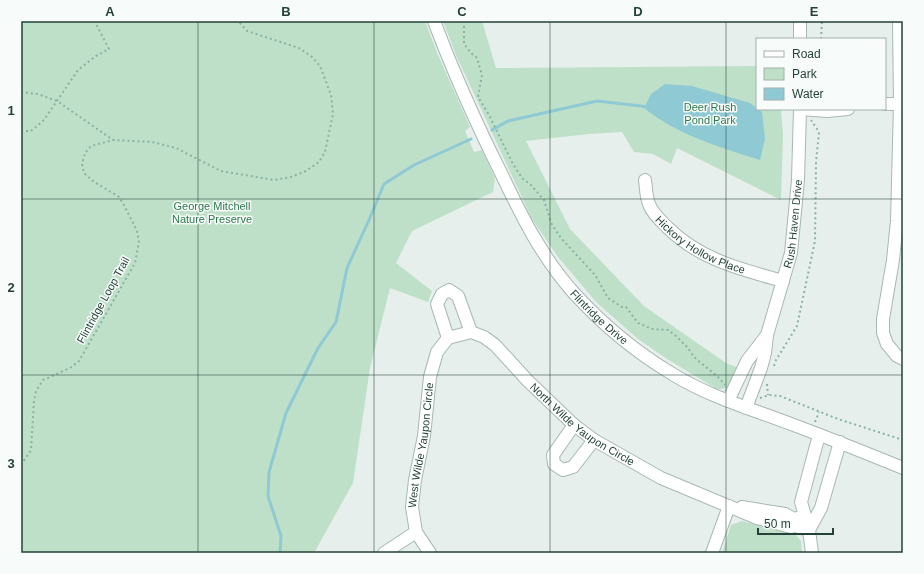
<svg xmlns="http://www.w3.org/2000/svg" width="924" height="574" font-family="Helvetica,sans-serif">
  <style>
    .green { fill: #bfe0c8 }
    .water { fill: #8ec9d4 }
    .lines { fill: none; stroke-linecap: round; stroke-linejoin: round }
    .stream { stroke: #8ec9d4; stroke-width: 3 }
    .minor-casing { stroke: #a8b8b2; stroke-width: 14 }
    .path { stroke: #86b3a5; stroke-width: 2; stroke-dasharray: 2 3; stroke-linecap: butt }
    .minor { stroke: #fff; stroke-width: 12 }
    .grid { fill: none; stroke: #24423a; stroke-width: 1; stroke-opacity: 0.55 }
    .labels { text-anchor: middle; dominant-baseline: central; stroke-width: 3; stroke-linejoin: round; paint-order: stroke }
    .park-label { font-size: 11px; fill: #2d7a4b; stroke: #f7fbf9 }
    .street-label { font-size: 11px; fill: #24423a; stroke: #f7fbf9 }
    .neatline { fill: none; stroke: #24423a; stroke-width: 1.5 }
    .grid-label { font-size: 13px; text-anchor: middle; font-weight: bold; fill: #24423a }
  </style>
  <rect width="100%" height="100%" fill="#e6efeb"/>
  <path class="green" d="M 21,21 L 425,21 L 438,55 L 470,127 L 465,131 L 474,152 L 482,150 L 495,178 L 493,192 L 412,231 L 396,263 L 432,291 L 428,302 L 390,288 L 370,368 L 353,483 L 314,553 L 21,553 Z
    M 443,21 L 482,21 L 496,68 L 757,66 L 757,109 L 781,109 L 783,134 L 781,200 L 677,148 L 671,164 L 653,154 L 634,152 L 622,132 L 589,134 L 526,141 L 570,229 L 644,306 L 726,363 L 739,368 C 733,381 733,389 717,389 L 667,359 L 638,339 L 596,302 L 558,257 L 532,219 L 456,55 Z
    M 742,521 L 795,534 L 801,541 L 802,553 L 722,553 L 731,525 Z"/>
  <path class="water" d="M 665,84 L 692,86 L 750,103 L 762,112 L 765,139 L 760,160 C 719,147 678,135 644,108 L 651,94 Z"/>
  <g class="lines">
    <path class="stream" d="M 492,130 L 508,121 L 597,101 L 649,107
      M 280,553 L 281,536 L 268,496 L 269,472 L 286,413 L 318,348 L 336,322 L 347,268 L 369,220 L 384,184 L 414,165 L 471,139"/>
    <g class="minor-casing">
      <g id="minor">
        <path id="s1" d="M 434,21 C 454,74 477,125 502,175 C 522,217 542,257 573,292 C 602,324 637,353 674,375 C 710,397 752,409 791,424 C 829,438 866,453 903,468"/>
        <path d="M 899,21 L 900,104 L 897,221 L 893,260 L 883,319 L 883,333 L 887,344 L 897,356 L 903,359"/>
        <path d="M 800,39 L 800,21"/>
        <path d="M 885,104 L 903,104"/>
        <path d="M 800,109 L 827,111 L 848,109"/>
        <path id="s2" d="M 645,180 C 646,187 646,197 649,204 C 652,213 661,221 668,228 C 701,260 740,269 783,281"/>
        <path id="s3" d="M 448,338 L 471,332 L 484,337 L 495,345 L 527,380 L 574,425 L 594,440 L 661,478 L 757,518 L 791,527 L 795,526 L 809,530"/>
        <path d="M 448,338 L 437,304 L 442,294 L 449,290 L 458,296 L 471,332"/>
        <path d="M 728,401 L 747,361 L 767,335"/>
        <path id="s4" d="M 746,408 L 761,368 L 765,353 L 767,335 L 791,253 L 798,180 L 800,109"/>
        <path d="M 574,425 L 553,455 L 554,464 L 563,470 L 573,467 L 594,440"/>
        <path d="M 742,507 L 785,514 L 794,519 L 805,516"/>
        <path d="M 809,530 L 821,508 L 840,442"/>
        <path d="M 384,553 L 416,532"/>
        <path id="s5" d="M 430,553 L 416,532 L 412,507 L 415,480 L 424,436 L 430,377 L 437,352 L 448,338"/>
        <path d="M 712,553 L 729,506"/>
        <path d="M 812,553 L 809,530 L 801,502 L 819,435"/>
      </g>
    </g>
    <path class="path" d="M 464,21 L 464,44 L 471,53 L 477,58 L 482,75 L 478,97 L 489,115 L 513,164 L 522,178 L 531,185 L 544,200 L 552,225 L 561,238 L 595,275 L 608,298 L 622,307 L 626,307 L 638,323 L 652,329 L 668,330 L 676,336 L 688,348 L 694,357 L 719,378 L 725,385
      M 821,39 L 822,21
      M 21,92 L 38,94 L 57,101 L 113,140
      M 21,131 L 31,131 L 44,120 L 78,70 L 96,56 L 109,49 L 96,24 L 96,21
      M 774,366 L 776,360 L 797,326 L 815,241 L 816,162 L 819,132 L 811,120
      M 767,384 L 768,395
      M 760,398 L 769,395 L 780,396 L 838,419 L 903,440
      M 815,422 L 819,412
      M 21,465 L 31,450 L 34,401 L 36,391 L 43,380 L 70,368 L 79,361 L 135,263 L 139,242 L 137,231 L 124,205 L 118,196 L 94,182 L 84,173 L 82,164 L 85,153 L 91,146 L 113,140 L 152,142 L 176,148 L 221,171 L 274,180 L 291,177 L 306,171 L 319,162 L 325,152 L 333,114 L 331,95 L 320,66 L 311,56 L 299,48 L 247,31 L 238,21"/>
    <use href="#minor" class="minor"/>
  </g>
  <path class="grid" d="M 198,21 L 198,553M 374,21 L 374,553M 550,21 L 550,553M 726,21 L 726,553M 21,199 L 903,199M 21,375 L 903,375"/>
  <g class="labels">
    <g class="park-label">
      <text x="710" y="107">Deer Rush<tspan x="710" dy="13">Pond Park</tspan></text>
      <text x="212" y="206">George Mitchell<tspan x="212" dy="13">Nature Preserve</tspan></text>
    </g>
    <g class="street-label">
      <text stroke="none"><textPath href="#s4" startOffset="191">Rush Haven Drive</textPath></text>
      <text stroke="none"><textPath href="#s2" startOffset="92">Hickory Hollow Place</textPath></text>
      <text transform="translate(103 300) rotate(-61)">Flintridge Loop Trail</text>
      <text stroke="none"><textPath href="#s1" startOffset="342">Flintridge Drive</textPath></text>
      <text stroke="none"><textPath href="#s3" startOffset="170">North Wilde Yaupon Circle</textPath></text>
      <text stroke="none"><textPath href="#s5" startOffset="113">West Wilde Yaupon Circle</textPath></text>
    </g>
  </g>
  <rect width="924" height="574" fill="none" stroke="#f7fbf9" stroke-width="44"/>
  <rect x="756" y="38" width="130" height="72" fill="#f7fbf9" stroke="#a3b1ad"/>
  <rect x="764" y="51" width="20" height="6" fill="#ffffff" stroke="#a3b1ad"/>
  <text x="792" y="58" font-size="12" fill="#24423a">Road</text>
  <rect x="764" y="68" width="20" height="12" fill="#bfe0c8" stroke="#a3b1ad"/>
  <text x="792" y="78" font-size="12" fill="#24423a">Park</text>
  <rect x="764" y="88" width="20" height="12" fill="#8ec9d4" stroke="#a3b1ad"/>
  <text x="792" y="98" font-size="12" fill="#24423a">Water</text>
  <path d="M758 528v6h75v-6" fill="none" stroke="#24423a" stroke-width="2"/>
  <text x="764" y="528" font-size="12" fill="#24423a" stroke="#f7fbf9" stroke-width="3" paint-order="stroke">50 m</text>
  <rect x="22" y="22" width="880" height="530" class="neatline"/>
  <g class="grid-label">
    <text x="110" y="16">A</text>
    <text x="286" y="16">B</text>
    <text x="462" y="16">C</text>
    <text x="638" y="16">D</text>
    <text x="814" y="16">E</text>
    <text x="11" y="115">1</text>
    <text x="11" y="292">2</text>
    <text x="11" y="468">3</text>
  </g>
</svg>
